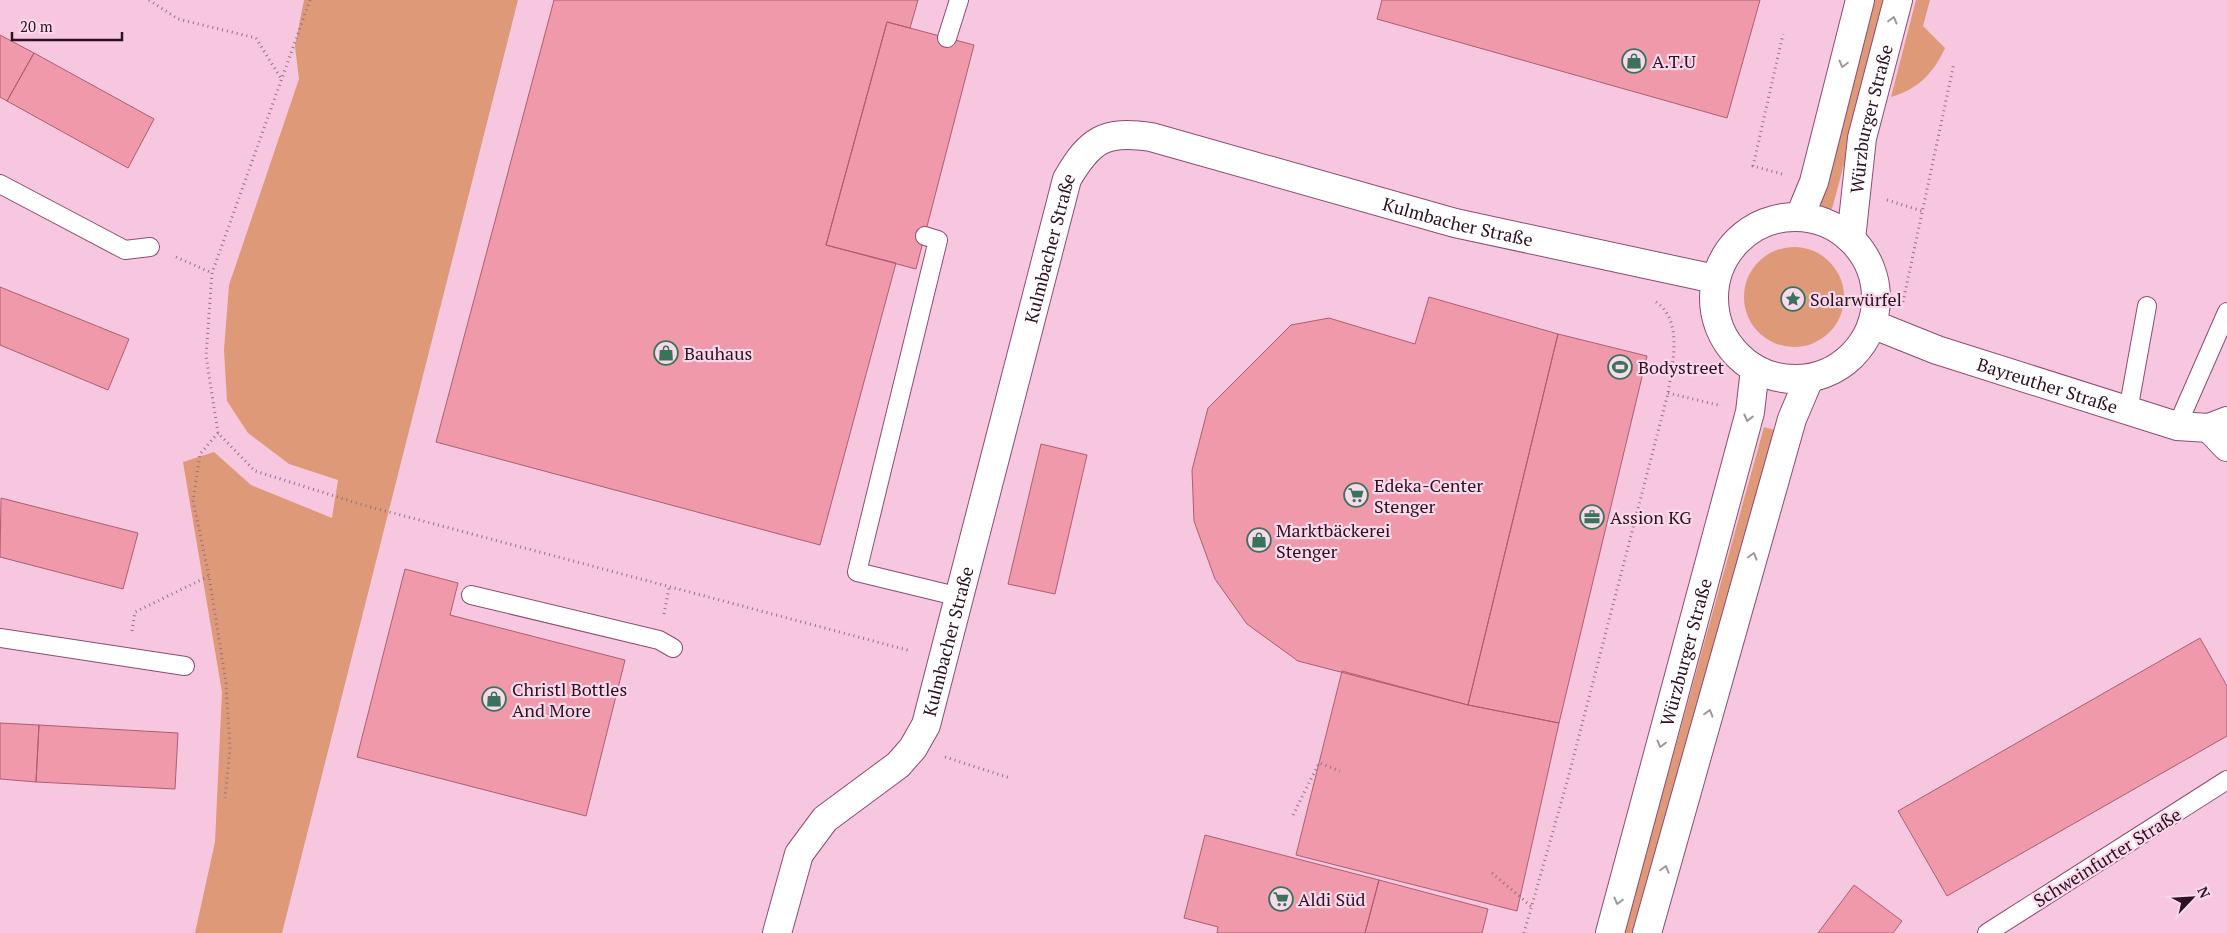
<svg xmlns="http://www.w3.org/2000/svg" width="2227" height="933" font-family="'PT Serif',serif">
  <style>
    .green { fill: #de9978 }
    .building { fill: #ef99ab; stroke: #ae5e71 }
    .lines { fill: none; stroke-linecap: round; stroke-linejoin: round }
    .service-casing { stroke: #8f4b72; stroke-width: 20 }
    .minor-casing { stroke: #8f4b72; stroke-width: 30 }
    .secondary-casing { stroke: #8f4b72; stroke-width: 30 }
    .path { stroke: #977085; stroke-width: 3; stroke-dasharray: 1 4; stroke-linecap: butt }
    .service { stroke: #fff; stroke-width: 18 }
    .minor { stroke: #fff; stroke-width: 28 }
    .secondary { stroke: #fff; stroke-width: 28 }
    .oneway { stroke: #a1949c }
    .labels { text-anchor: middle; dominant-baseline: central; stroke-width: 4.5; stroke-linejoin: round; paint-order: stroke }
    .poi-label { font-size: 18px; fill: #2e1122; stroke: #fadaea; text-anchor: start }
    .street-label { font-size: 18px; fill: #2e1122; stroke: #fadaea }
  </style>
  <rect width="100%" height="100%" fill="#f7c7e0"/>
  <path class="green" d="M 304,0 L 518,0 L 282,933 L 195,933 L 215,842 L 222,692 L 183,462 L 214,452 L 251,485 L 332,518 L 338,480 L 289,464 L 248,433 L 227,401 L 224,350 L 229,285 L 299,79 L 295,46 Z
    M 1874,0 L 1888,0 L 1832,209 L 1819,207 Z
    M 1916,0 L 1930,0 L 1923,26 L 1945,48 C 1933,74 1918,89 1891,97 Z
    M1744 297a50 50 0 1 1 100 0a50 50 0 1 1-100 0Z
    M 1764,427 L 1775,430 L 1636,933 L 1624,933 Z"/>
  <path class="building" d="M 554,0 L 918,0 L 910,28 L 887,22 L 826,245 L 896,263 L 820,545 L 436,442 Z
    M 1382,0 L 1760,0 L 1727,118 L 1377,19 Z
    M 887,22 L 974,45 L 916,269 L 826,245 Z
    M 0,35 L 34,53 L 7,101 L 0,97 Z
    M 34,53 L 154,119 L 128,168 L 7,101 Z
    M 0,287 L 129,339 L 108,390 L 0,345 Z
    M 1429,297 L 1558,334 L 1468,705 L 1298,661 L 1247,624 L 1215,579 L 1194,521 L 1192,470 L 1208,408 L 1291,325 L 1329,318 L 1415,344 Z
    M 1558,334 L 1647,356 L 1559,723 L 1468,705 Z
    M 1041,444 L 1087,455 L 1055,594 L 1008,584 Z
    M 1,498 L 138,533 L 123,589 L 0,557 Z
    M 405,569 L 458,583 L 450,615 L 625,660 L 586,816 L 357,757 Z
    M 2200,638 L 2227,686 L 2227,736 L 1947,896 L 1898,811 Z
    M 1342,671 L 1468,705 L 1559,723 L 1517,911 L 1296,855 Z
    M 0,723 L 39,725 L 36,782 L 0,779 Z
    M 39,725 L 178,733 L 175,789 L 36,782 Z
    M 1205,835 L 1379,880 L 1365,933 L 1217,933 L 1218,927 L 1184,918 Z
    M 1379,880 L 1488,909 L 1482,933 L 1365,933 Z
    M 1854,885 L 1902,921 L 1893,933 L 1818,933 Z"/>
  <g class="lines">
    <g class="service-casing">
      <path id="service" d="M 947,38 L 959,0
        M 0,184 L 125,250 L 150,247
        M 925,236 L 938,240 L 857,572 L 960,597
        M 2128,411 L 2147,306
        M 2177,426 L 2227,312
        M 471,595 L 659,640 L 673,648
        M 0,638 L 185,666
        M 1987,933 L 2227,780"/>
    </g>
    <g class="minor-casing">
      <g id="minor">
        <path id="s1" d="M 1872,324 L 1937,350 L 2177,426 L 2209,428 L 2227,421"/>
        <path d="M 2209,428 L 2227,447"/>
        <path id="s2" d="M 777,933 L 799,854 L 825,819 L 898,765 L 913,748 L 926,725 L 1067,179 C 1090,140 1104,130 1151,137 L 1455,223 L 1715,279"/>
      </g>
    </g>
    <g class="secondary-casing">
      <g id="secondary">
        <path d="M 1800,216 L 1814,182 L 1860,0"/>
        <circle cx="1795" cy="298" r="81"/>
        <path id="s3" d="M 1851,239 L 1862,138 L 1898,0"/>
        <path id="s4" d="M 1610,933 L 1750,412 L 1755,369"/>
        <path d="M 1647,933 L 1792,419 L 1809,379"/>
      </g>
    </g>
    <path class="path" d="M 149,0 L 178,19 L 256,38 L 282,80
      M 310,0 L 212,273 L 206,356 L 218,433 L 255,471 L 363,505 L 911,651
      M 1782,174 L 1753,166 L 1783,34
      M 1887,200 L 1922,211
      M 176,257 L 212,273
      M 1903,302 L 1954,63
      M 1668,393 L 1718,405
      M 218,433 L 200,454 L 193,501 L 209,576 L 226,683 L 230,749 L 225,798
      M 664,614 L 669,588
      M 132,631 L 135,612 L 209,576
      M 945,757 L 1010,778
      M 1293,815 L 1319,763 L 1340,771
      M 1492,873 L 1532,907
      M 1524,933 L 1567,782 L 1668,393 C 1672,365 1684,321 1656,302"/>
    <use href="#service" class="service"/>
    <use href="#minor" class="minor"/>
    <use href="#secondary" class="secondary"/>
  </g>
  <defs><path id="oneway-chevron" d="M-2-3.5L2.5 0L-2 3.5" fill="none" stroke-width="1.6" stroke-linecap="round" stroke-linejoin="round" transform="scale(1.25)"/></defs>
  <g class="oneway">
    <use href="#oneway-chevron" transform="translate(1893 20) rotate(-75)"/>
    <use href="#oneway-chevron" transform="translate(1843 64) rotate(105)"/>
    <use href="#oneway-chevron" transform="translate(1748 418) rotate(104)"/>
    <use href="#oneway-chevron" transform="translate(1753 556) rotate(-74)"/>
    <use href="#oneway-chevron" transform="translate(1709 713) rotate(-74)"/>
    <use href="#oneway-chevron" transform="translate(1661 744) rotate(105)"/>
    <use href="#oneway-chevron" transform="translate(1665 869) rotate(-74)"/>
    <use href="#oneway-chevron" transform="translate(1618 901) rotate(105)"/>
  </g>
  <defs>
    <g id="shop-ring" transform="scale(1.25)"><circle r="9.5" fill="#fadaea" stroke="#39735c" stroke-width="1.5"/><path d="M-5-2.5h2.3a2.7 3.5 0 0 1 5.4 0H5L5.5 6h-11ZM-1.5-2.5h3a1.5 2.3 0 0 0-3 0Z" fill="#39735c"/></g>
    <g id="sight-ring" transform="scale(1.25)"><circle r="9.5" fill="#fadaea" stroke="#39735c" stroke-width="1.5"/><path d="M0-6L1.8-2.2L6-1.7L2.9 1.2L3.7 5.4L0 3.3L-3.7 5.4L-2.9 1.2L-6-1.7L-1.8-2.2Z" fill="#39735c"/></g>
    <g id="stadium-ring" transform="scale(1.25)"><circle r="9.5" fill="#fadaea" stroke="#39735c" stroke-width="1.5"/><path d="M0-5a6.5 5 0 1 0 0 10a6.5 5 0 1 0 0-10ZM-3.5-1.8h7v3.6h-7Z" fill="#39735c"/></g>
    <g id="supermarket-ring" transform="scale(1.25)"><circle r="9.5" fill="#fadaea" stroke="#39735c" stroke-width="1.5"/><path d="M-6-5.5h2.5l.6 2H6L4.5 2H-2.5L-4.4-4H-6ZM-1.5 3.2a1.3 1.3 0 1 0 .1 0ZM3 3.2a1.3 1.3 0 1 0 .1 0Z" fill="#39735c"/></g>
    <g id="office-ring" transform="scale(1.25)"><circle r="9.5" fill="#fadaea" stroke="#39735c" stroke-width="1.5"/><path d="M-6-3h4V-5.5h4V-3h4V5H-6ZM-1-4.5V-3h2v-1.5ZM-6 0V1H6V0Z" fill="#39735c"/></g>
  </defs>
  <g fill-rule="evenodd">
    <use href="#shop-ring" x="1634" y="61"/>
    <use href="#sight-ring" x="1793" y="299"/>
    <use href="#shop-ring" x="666" y="353"/>
    <use href="#stadium-ring" x="1620" y="367"/>
    <use href="#supermarket-ring" x="1356" y="495"/>
    <use href="#office-ring" x="1592" y="517"/>
    <use href="#shop-ring" x="1259" y="540"/>
    <use href="#shop-ring" x="494" y="699"/>
    <use href="#supermarket-ring" x="1281" y="899"/>
  </g>
  <g class="labels">
    <g class="poi-label">
      <text x="1652" y="61">A.T.U</text>
      <text x="1810" y="299">Solarwürfel</text>
      <text x="684" y="353">Bauhaus</text>
      <text x="1638" y="367">Bodystreet</text>
      <text x="1374" y="485">Edeka-Center<tspan x="1374" dy="21">Stenger</tspan></text>
      <text x="1610" y="517">Assion KG</text>
      <text x="1276" y="530">Marktbäckerei<tspan x="1276" dy="21">Stenger</tspan></text>
      <text x="512" y="689">Christl Bottles<tspan x="512" dy="21">And More</tspan></text>
      <text x="1298" y="899">Aldi Süd</text>
    </g>
    <g class="street-label">
      <text stroke="none"><textPath href="#s3" startOffset="122">Würzburger Straße</textPath></text>
      <text stroke="none"><textPath href="#s2" startOffset="1251">Kulmbacher Straße</textPath></text>
      <text stroke="none"><textPath href="#s2" startOffset="758">Kulmbacher Straße</textPath></text>
      <text stroke="none"><textPath href="#s1" startOffset="186">Bayreuther Straße</textPath></text>
      <text stroke="none"><textPath href="#s2" startOffset="352">Kulmbacher Straße</textPath></text>
      <text stroke="none"><textPath href="#s4" startOffset="291">Würzburger Straße</textPath></text>
      <text transform="translate(2107 857) rotate(-32)">Schweinfurter Straße</text>
    </g>
  </g>
  <g transform="translate(2192 898) rotate(65)" stroke="#fadaea" stroke-width="4" paint-order="stroke">
  <path d="M0-4L9 19L0 12L-9 19Z" fill="#2e1122"/>
  <text y="-8" font-size="14" font-weight="bold" text-anchor="middle" fill="#2e1122">N</text>
  </g>
  <path d="M12 32v8h110v-8" fill="none" stroke="#2e1122" stroke-width="2.5"/>
  <text x="20" y="32" font-size="15" fill="#2e1122" stroke="#fadaea" stroke-width="4" paint-order="stroke">20 m</text>
</svg>
